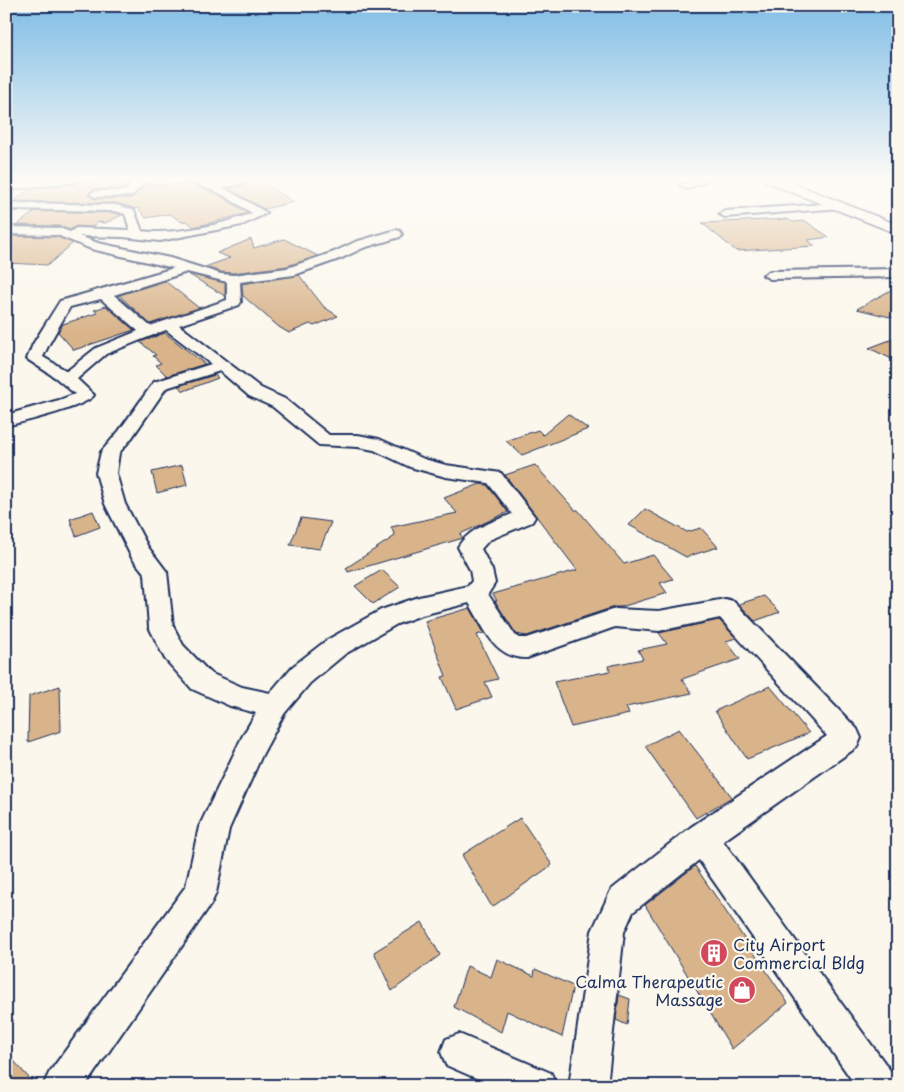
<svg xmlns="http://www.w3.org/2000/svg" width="904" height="1092" font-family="'Playpen Sans',sans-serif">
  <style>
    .building { fill: #d9b48b; stroke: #1b2f5e }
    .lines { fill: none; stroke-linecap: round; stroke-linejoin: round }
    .minor-casing { stroke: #1b2f5e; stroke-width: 4 }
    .major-casing { stroke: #1b2f5e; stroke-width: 3 }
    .minor { fill: #fbf7ec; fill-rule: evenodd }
    .major { fill: #fbf7ec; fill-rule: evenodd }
    .labels { text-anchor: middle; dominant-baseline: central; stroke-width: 4.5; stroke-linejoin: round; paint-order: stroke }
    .near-poi-label { font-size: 16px; fill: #1b2f5e; stroke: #fbf7ec; text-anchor: start }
  </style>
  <rect width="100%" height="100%" fill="#fbf7ec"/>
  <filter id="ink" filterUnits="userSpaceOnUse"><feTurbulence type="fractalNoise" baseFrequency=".02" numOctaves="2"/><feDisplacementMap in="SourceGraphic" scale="10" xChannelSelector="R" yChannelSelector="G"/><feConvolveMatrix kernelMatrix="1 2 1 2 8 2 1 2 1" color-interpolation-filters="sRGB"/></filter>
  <g filter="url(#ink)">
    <path class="building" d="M 258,179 L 273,189 L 294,202 L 264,209 L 228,188 L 239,187 L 250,180 Z
      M 79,181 L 131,183 L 124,189 L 94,189 L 88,195 L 95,199 L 132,198 L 146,184 L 191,184 L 219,195 L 248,213 L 194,227 L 187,221 L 182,222 L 170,214 L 146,218 L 138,208 L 135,209 L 116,203 L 13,201 L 31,189 L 74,184 Z
      M 6,211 L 115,213 L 122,215 L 105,223 L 98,222 L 92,227 L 76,226 L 70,230 L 59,226 L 17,225 L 34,212 Z
      M 787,219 L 793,222 L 805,221 L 829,237 L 808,240 L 815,246 L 736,251 L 702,223 Z
      M 6,236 L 57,237 L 73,243 L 48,265 L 6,263 Z
      M 251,239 L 254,248 L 284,239 L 318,256 L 287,266 L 233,273 L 221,272 L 205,267 L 230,258 L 217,253 Z
      M 188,274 L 225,283 L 225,296 Z
      M 299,275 L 324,307 L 338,316 L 314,326 L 310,324 L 289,333 L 279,327 L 243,296 L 242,284 Z
      M 165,281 L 199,308 L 150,324 L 119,295 Z
      M 898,286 L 898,319 L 857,309 Z
      M 106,306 L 134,330 L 74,350 L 58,332 L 63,324 L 97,313 L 94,310 Z
      M 165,333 L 205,364 L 167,376 L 156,365 L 161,363 L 153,356 L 156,355 L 140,342 Z
      M 898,337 L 898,362 L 869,348 Z
      M 215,375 L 218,378 L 184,391 L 178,386 Z
      M 568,414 L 588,429 L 522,455 L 506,441 L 538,430 L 543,435 Z
      M 182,465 L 187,485 L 157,493 L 152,472 Z
      M 535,465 L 575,510 L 578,510 L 624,564 L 653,555 L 673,579 L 660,583 L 667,593 L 621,607 L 614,607 L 527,636 L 516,634 L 495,601 L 497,601 L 493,594 L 577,570 L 505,475 Z
      M 480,484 L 487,485 L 508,512 L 460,534 L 463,538 L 348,572 L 346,568 L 395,536 L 391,527 L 457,513 L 444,498 Z
      M 645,509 L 687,532 L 701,528 L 718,547 L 686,557 L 629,525 Z
      M 93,511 L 100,527 L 76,536 L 70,519 Z
      M 301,518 L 331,522 L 320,549 L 290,545 Z
      M 382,570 L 400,587 L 373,604 L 355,586 Z
      M 764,596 L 780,612 L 755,621 L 739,604 Z
      M 470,608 L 484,633 L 477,635 L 498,679 L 485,682 L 492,697 L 456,709 L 442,677 L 446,676 L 425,621 Z
      M 719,620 L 736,638 L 726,641 L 740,659 L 682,679 L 692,693 L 626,707 L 629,714 L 571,727 L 554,682 L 610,671 L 608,666 L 643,659 L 638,650 L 667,644 L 659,633 Z
      M 60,686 L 61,731 L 28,742 L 29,696 Z
      M 770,686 L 809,733 L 747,759 L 715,711 Z
      M 679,729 L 732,797 L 696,818 L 645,746 Z
      M 520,818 L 552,865 L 492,907 L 462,855 Z
      M 695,866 L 788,1003 L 732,1049 L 645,905 Z
      M 422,922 L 440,955 L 392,991 L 374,952 Z
      M 497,959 L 534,976 L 535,969 L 573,986 L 562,1037 L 507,1011 L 501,1032 L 454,1007 L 467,966 L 491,977 Z
      M 619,995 L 630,999 L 627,1025 L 616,1020 Z
      M 6,1052 L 36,1086 L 6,1086 Z"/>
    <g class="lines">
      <g class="minor-casing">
        <path id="minor" d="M 47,179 L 79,179 L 74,182 L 6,190 L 6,184 Z
          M 137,179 L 148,179 L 132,196 L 95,197 L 90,194 L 95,191 L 125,191 Z
          M 182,179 L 198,179 L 207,182 L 248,179 L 238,185 L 222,187 L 267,213 L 242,225 L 160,241 L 123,237 L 79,236 L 98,243 L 170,258 L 221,274 L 233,275 L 287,268 L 334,252 L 355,242 L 396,230 L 400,231 L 402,234 L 400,237 L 363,248 L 342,258 L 294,275 L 240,282 L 241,302 L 239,305 L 179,325 L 261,388 L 285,399 L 329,435 L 358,435 L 379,439 L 424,459 L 446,465 L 501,473 L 535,517 L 532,522 L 489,540 L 481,549 L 492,570 L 495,583 L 488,594 L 515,635 L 520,638 L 527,638 L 615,609 L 659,611 L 725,599 L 733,601 L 857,729 L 861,738 L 857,747 L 723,841 L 892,1073 L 898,1086 L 856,1086 L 699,860 L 633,912 L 624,932 L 607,1086 L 569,1086 L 592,931 L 611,890 L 691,827 L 827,736 L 720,618 L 659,631 L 615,627 L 527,658 C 493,658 485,628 469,603 L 422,615 L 397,624 L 345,654 L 310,683 L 284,714 L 262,755 L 229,829 L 216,893 L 211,904 L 85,1086 L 43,1086 L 49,1073 L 186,886 L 199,827 L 242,737 L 256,713 L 230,706 L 192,689 L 165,659 L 149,627 L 145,574 L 132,558 L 105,504 L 96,473 L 101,452 L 119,431 L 154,382 L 211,364 L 166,330 L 106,354 L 77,379 L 94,395 C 86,407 23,422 6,426 L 6,415 L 59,400 L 75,394 L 56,378 L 27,359 L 33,344 L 60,301 L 174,268 L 91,249 L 57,235 L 6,234 L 6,227 L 59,228 L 70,232 L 76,228 L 130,230 L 125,214 L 115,211 L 6,209 L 6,203 L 116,205 L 134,210 L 142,231 C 173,235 223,225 252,213 L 220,193 ZM 187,272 L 227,282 L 227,300 L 150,326 L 114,295 ZM 101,299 L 138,331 L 96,348 L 67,371 L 43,357 L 49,344 L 70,307 ZM 220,371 L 249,396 L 273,407 L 319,445 L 358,447 L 374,450 L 410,467 L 446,477 L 488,483 L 512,514 C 493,522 469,528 458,547 L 470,570 L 472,581 L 468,586 L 419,597 L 381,610 L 327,640 L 292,667 L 270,693 L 242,687 L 210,673 L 183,645 L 173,626 L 167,572 L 148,547 L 125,504 L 116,473 L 119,453 L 131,439 L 166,388 Z
          M 695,179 L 711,179 L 687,189 L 680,185 Z
          M 838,203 L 842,204 L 843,206 L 842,208 L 725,217 L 719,214 L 725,211 Z
          M 898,269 L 898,277 L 770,279 L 763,275 L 770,271 Z
          M 459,1034 L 551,1073 L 557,1086 L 494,1086 L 446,1065 L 441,1052 L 446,1039 Z"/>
      </g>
      <g class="major-casing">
        <path id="major" d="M 764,179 L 783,179 L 898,225 L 898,234 L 766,182 Z"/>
      </g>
      <use href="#minor" class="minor"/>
      <use href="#major" class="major"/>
    </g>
  </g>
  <linearGradient id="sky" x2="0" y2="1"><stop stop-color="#80bde7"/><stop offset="0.54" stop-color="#fdfbf6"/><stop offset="1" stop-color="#fdfbf6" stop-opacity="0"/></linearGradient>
  <rect width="904" height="332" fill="url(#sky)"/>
  <defs>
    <g id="building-disc" transform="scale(1.4375)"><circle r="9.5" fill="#d1495b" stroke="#fbf7ec"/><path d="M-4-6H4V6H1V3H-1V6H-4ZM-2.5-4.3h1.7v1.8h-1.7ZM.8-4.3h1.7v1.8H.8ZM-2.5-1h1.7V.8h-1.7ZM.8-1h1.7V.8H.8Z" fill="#fff"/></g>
    <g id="shop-disc" transform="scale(1.4375)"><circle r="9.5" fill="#d1495b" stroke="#fbf7ec"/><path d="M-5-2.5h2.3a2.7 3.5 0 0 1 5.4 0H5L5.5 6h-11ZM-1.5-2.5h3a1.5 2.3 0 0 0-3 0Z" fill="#fff"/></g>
  </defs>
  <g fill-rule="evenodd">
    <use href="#building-disc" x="714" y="953"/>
    <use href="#shop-disc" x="742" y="990"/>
  </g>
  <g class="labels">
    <g class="near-poi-label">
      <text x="733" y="944">City Airport<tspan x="733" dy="18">Commercial Bldg</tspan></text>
      <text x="723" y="981" text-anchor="end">Calma Therapeutic<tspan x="723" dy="18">Massage</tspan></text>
    </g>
  </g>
  <rect width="904" height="1092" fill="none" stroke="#fbf7ec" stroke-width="25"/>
  <rect x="12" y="12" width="879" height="1067" fill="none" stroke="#1b2f5e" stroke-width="2" filter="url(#ink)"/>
</svg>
